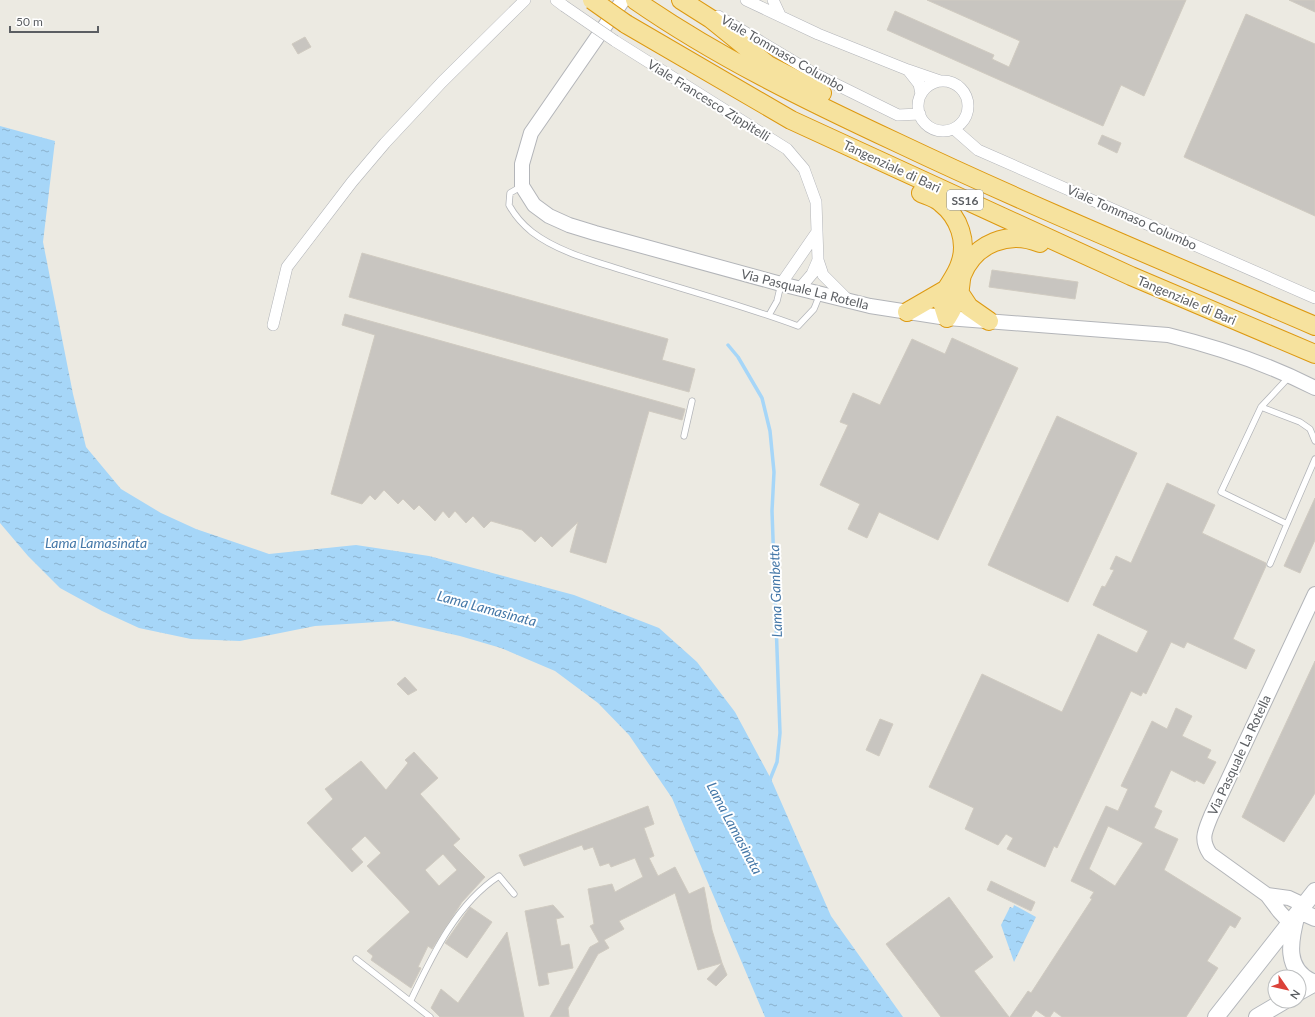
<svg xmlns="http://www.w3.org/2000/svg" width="1315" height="1017" font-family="Lato,sans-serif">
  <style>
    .water { fill: url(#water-ripples) }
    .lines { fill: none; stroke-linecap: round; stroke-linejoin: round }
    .stream { stroke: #a6d6f8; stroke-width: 3.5 }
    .building { fill: #c8c5c0; stroke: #d0cbc1; fill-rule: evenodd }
    .service-casing { stroke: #b3b5b9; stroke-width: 7 }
    .minor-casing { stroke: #b3b5b9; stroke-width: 12 }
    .tertiary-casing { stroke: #b3b5b9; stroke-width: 16 }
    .secondary-casing { stroke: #b4b7bc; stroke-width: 18 }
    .trunk-casing { stroke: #d91; stroke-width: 20 }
    .service { stroke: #fff; stroke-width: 5.5 }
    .minor { stroke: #fff; stroke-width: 11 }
    .tertiary { stroke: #fff; stroke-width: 14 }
    .secondary { stroke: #fff; stroke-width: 16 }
    .trunk { stroke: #f6e29e; stroke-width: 18 }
    .minor-bridge-casing { stroke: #b3b5b9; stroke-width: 12; stroke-linecap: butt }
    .trunk-bridge-casing { stroke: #d91; stroke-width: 20; stroke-linecap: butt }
    .minor-bridge { stroke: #fff; stroke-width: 11 }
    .trunk-bridge { stroke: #f6e29e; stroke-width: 18 }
    .labels { text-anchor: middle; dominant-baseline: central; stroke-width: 4; stroke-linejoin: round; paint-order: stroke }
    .shield { fill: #fff; stroke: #8c8e91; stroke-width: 1 }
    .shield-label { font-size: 12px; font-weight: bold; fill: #5b5e62 }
    .street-label { font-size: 13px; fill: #5b5e62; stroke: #fff }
    .water-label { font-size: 14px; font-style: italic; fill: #4578a8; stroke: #fff }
  </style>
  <defs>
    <pattern id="water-ripples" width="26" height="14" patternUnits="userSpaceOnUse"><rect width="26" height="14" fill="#a6d6f8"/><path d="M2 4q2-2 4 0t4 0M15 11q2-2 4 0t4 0" fill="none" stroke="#8ab1cc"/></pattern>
  </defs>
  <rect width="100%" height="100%" fill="#eceae2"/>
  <path class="water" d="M 0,126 L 55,141 L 43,242 L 73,394 L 86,447 L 121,489 L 161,513 L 196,529 L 269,554 L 356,545 L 429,556 L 574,595 L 659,628 L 697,662 L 735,712 L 771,779 L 831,916 L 903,1017 L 765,1017 L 672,798 L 629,735 L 598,703 L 555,671 L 501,648 L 460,636 L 393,621 L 315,626 L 240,641 L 191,639 L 139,628 L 102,611 L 60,588 L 28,556 L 0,523 Z
    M 1014,905 L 1036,917 L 1014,962 L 1001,925 L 1010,907 L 1013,908 Z"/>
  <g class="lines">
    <path class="stream" d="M 728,345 L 738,357 L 762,398 L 770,431 L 774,472 L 772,511 L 780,733 L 777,762 L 769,782"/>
  </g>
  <path class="building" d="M 927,0 L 1186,0 L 1144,96 L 1121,85 L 1103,126 L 887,30 L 895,11 L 994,55 L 992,59 L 1009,67 L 1020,41 Z
    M 1289,0 L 1315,0 L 1315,12 Z
    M 1246,14 L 1315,44 L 1315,216 L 1184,157 Z
    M 305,37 L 311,47 L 298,54 L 292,44 Z
    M 1102,135 L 1121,143 L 1117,153 L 1098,144 Z
    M 362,253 L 668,339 L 662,360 L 695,369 L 689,392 L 349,297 Z
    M 992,270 L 1078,282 L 1075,299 L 989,287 Z
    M 345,314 L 685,409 L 682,420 L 649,411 L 606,563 L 570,552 L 578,522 L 552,547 L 541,536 L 535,542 L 522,530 L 491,521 L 484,528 L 473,516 L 466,523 L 455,511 L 449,518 L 443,511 L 435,521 L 419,505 L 414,510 L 403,499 L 398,504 L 384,490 L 375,500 L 370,495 L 362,504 L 331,494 L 375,335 L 342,325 Z
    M 952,338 L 1018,368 L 938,540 L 879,512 L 867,538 L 848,529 L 860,504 L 820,485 L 848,425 L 840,422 L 853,393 L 880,405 L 912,339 L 945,354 Z
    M 1057,416 L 1137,453 L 1068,602 L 988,565 Z
    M 1167,483 L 1215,505 L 1202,533 L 1266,563 L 1266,566 L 1233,639 L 1255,650 L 1246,669 L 1187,642 L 1184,648 L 1171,642 L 1146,694 L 1143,692 L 1141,696 L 1131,691 L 1057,848 L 1054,846 L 1045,867 L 1007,849 L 1013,838 L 1006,834 L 998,845 L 965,829 L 974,808 L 929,787 L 982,674 L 1062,712 L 1098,634 L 1137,653 L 1148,631 L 1093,605 L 1102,586 L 1105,587 L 1114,570 L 1110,569 L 1116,556 L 1131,563 Z
    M 1315,498 L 1315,540 L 1300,573 L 1284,566 Z
    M 1315,661 L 1315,793 L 1284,842 L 1242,817 Z
    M 405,677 L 417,690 L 408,695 L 397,684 Z
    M 1176,708 L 1192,716 L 1182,736 L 1211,750 L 1207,758 L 1216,762 L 1204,784 L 1196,780 L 1195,782 L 1171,770 L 1154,807 L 1162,811 L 1154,828 L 1178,839 L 1164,870 L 1241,918 L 1235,928 L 1230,925 L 1207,961 L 1218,968 L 1186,1017 L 1062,1017 L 1054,1011 L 1050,1017 L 1046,1017 L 1036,1010 L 1031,1017 L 1010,1017 L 1028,991 L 1031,993 L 1092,899 L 1090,898 L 1094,892 L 1071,881 L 1106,806 L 1118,811 L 1128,789 L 1121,786 L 1152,721 L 1167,729 ZM 1108,826 L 1143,843 L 1115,886 L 1089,869 Z
    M 880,719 L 893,724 L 879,756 L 866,750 Z
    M 414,752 L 438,778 L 420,794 L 460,839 L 453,845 L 485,877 L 462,902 L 432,949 L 428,946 L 418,967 L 421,968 L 411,988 L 371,960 L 373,956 L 367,951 L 410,912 L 367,866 L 381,853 L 365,836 L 351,849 L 363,862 L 352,872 L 307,823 L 333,799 L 325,789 L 361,761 L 386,790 L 408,763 L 405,760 ZM 443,854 L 457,870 L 439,886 L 425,870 Z
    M 648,806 L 654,824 L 644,828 L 654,856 L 649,858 L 658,876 L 675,867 L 689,894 L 704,887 L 712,930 L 722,963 L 698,970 L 675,893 L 619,921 L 624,929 L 604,940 L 609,948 L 598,954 L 568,1008 L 569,1017 L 550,1017 L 590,947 L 599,942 L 590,926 L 594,924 L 588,889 L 612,884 L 615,892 L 643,877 L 635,858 L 611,867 L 609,863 L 600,866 L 593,847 L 584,850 L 582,845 L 524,866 L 519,855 Z
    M 991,881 L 1035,902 L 1031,911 L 987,890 Z
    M 949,897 L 993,957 L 974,971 L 1009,1017 L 941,1017 L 886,944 Z
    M 553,905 L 564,917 L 556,919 L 561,946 L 569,944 L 573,968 L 547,973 L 549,984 L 539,986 L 525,911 Z
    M 470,907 L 492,922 L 467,958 L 445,943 Z
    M 507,932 L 524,1017 L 440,1017 L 431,1008 L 441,989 L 458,1003 Z
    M 722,963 L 727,975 L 716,986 L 707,979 Z"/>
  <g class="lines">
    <g class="service-casing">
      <path id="service" d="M 522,186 L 510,193 L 509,205 C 515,216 522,224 532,232 C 558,252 594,261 625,271 C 682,289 742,305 798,326 L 814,309 L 820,294
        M 769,315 L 777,301 L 781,284
        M 1261,407 L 1300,422 L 1310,429 L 1315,441
        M 684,436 L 692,401
        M 1287,524 L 1315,459
        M 1270,564 L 1287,524 L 1221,492 L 1261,407 L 1289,377
        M 356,959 L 430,1017
        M 411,1000 C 432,956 456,904 499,876 L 514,894"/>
    </g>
    <g class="minor-casing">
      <path id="minor" d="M 556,0 L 564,6
        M 746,0 L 818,34 L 908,70 L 940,81
        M 773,0 L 780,15
        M 718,16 L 813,73 L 898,115 L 920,114
        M 615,41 L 787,149 L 804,169 L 816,202 L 818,260 L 812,274 L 800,288
        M 908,70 L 919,84 L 921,94
        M918 106a25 25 0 1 1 50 0a25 25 0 1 1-50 0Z
        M 954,129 L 978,150 L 1315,298
        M 818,260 L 823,275 L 847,299
        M 781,284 L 817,232
        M 273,325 L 287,267 L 352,182 L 385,143 L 442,82 L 525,0"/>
    </g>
    <g class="tertiary-casing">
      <path id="tertiary" d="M 623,0 L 531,133 L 522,164 L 522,186 L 534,205 L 549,216 L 569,225 L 595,233 L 781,284 L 870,306 L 947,318 L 1168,335 C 1217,347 1270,365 1315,388
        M 1267,895 L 1279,911 L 1290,923
        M 1304,905 L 1289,898 L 1267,895 L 1210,854 C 1200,839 1205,831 1211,816 L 1315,594"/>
    </g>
    <g class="secondary-casing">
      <path id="secondary" d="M 1315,983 C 1283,971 1290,940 1297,914 L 1306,914 L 1315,918
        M 1299,992 L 1315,983
        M 1216,1017 L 1315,891
        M 1257,1017 L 1284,1001"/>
    </g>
    <g class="trunk-casing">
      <path id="trunk" d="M 635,0 C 717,57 808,101 898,143 C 1035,208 1176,266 1315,326
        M 681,0 L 711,19 L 768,65 L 822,93
        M 626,24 L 791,120 L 1131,276 L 1315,354
        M 921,193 C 928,196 936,198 941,203 C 959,217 968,242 960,264 C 956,277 946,287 941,299 L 947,318
        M 959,292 L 969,307 L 989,321
        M 907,312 L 945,290
        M 947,318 C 952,310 956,302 959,293 C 961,287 960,281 962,275 C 975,243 1009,230 1040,243"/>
    </g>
    <use href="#service" class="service"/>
    <use href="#minor" class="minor"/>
    <use href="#tertiary" class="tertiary"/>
    <use href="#secondary" class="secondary"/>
    <use href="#trunk" class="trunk"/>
    <g class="minor-bridge-casing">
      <path id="minor-bridge" d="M 564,6 L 615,41"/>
    </g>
    <g class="trunk-bridge-casing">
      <path id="trunk-bridge" d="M 592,0 L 626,24"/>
    </g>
    <use href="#minor-bridge" class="minor-bridge"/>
    <use href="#trunk-bridge" class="trunk-bridge"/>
  </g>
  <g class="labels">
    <rect class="shield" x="947" y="190" width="36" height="20" rx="3"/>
    <g class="shield-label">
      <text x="965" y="200">SS16</text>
    </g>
    <g class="street-label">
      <text transform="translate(783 53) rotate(30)">Viale Tommaso Columbo</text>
      <text transform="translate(709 100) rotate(32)">Viale Francesco Zippitelli</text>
      <text transform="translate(892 166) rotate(25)">Tangenziale di Bari</text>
      <text transform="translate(1132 217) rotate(24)">Viale Tommaso Columbo</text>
      <text transform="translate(805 289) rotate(14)">Via Pasquale La Rotella</text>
      <text transform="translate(1187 300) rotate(23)">Tangenziale di Bari</text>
      <text transform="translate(1239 755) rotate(-65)">Via Pasquale La Rotella</text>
    </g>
    <g class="water-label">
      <text x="96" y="542">Lama Lamasinata</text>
      <text transform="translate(775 591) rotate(-92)">Lama Gambetta</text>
      <text transform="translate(487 608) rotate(15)">Lama Lamasinata</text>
      <text transform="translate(735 828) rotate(62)">Lama Lamasinata</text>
    </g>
  </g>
  <g transform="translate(1287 989) rotate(124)"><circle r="19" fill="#ffffff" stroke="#bdbfc0"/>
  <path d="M0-3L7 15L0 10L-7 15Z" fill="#db4239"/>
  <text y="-6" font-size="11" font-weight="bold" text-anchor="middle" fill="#5b5e62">N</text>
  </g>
  <path d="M10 26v6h88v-6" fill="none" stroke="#5b5e62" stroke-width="2"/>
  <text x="16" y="26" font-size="12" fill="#5b5e62" stroke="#ffffff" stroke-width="3" paint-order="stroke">50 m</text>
</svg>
